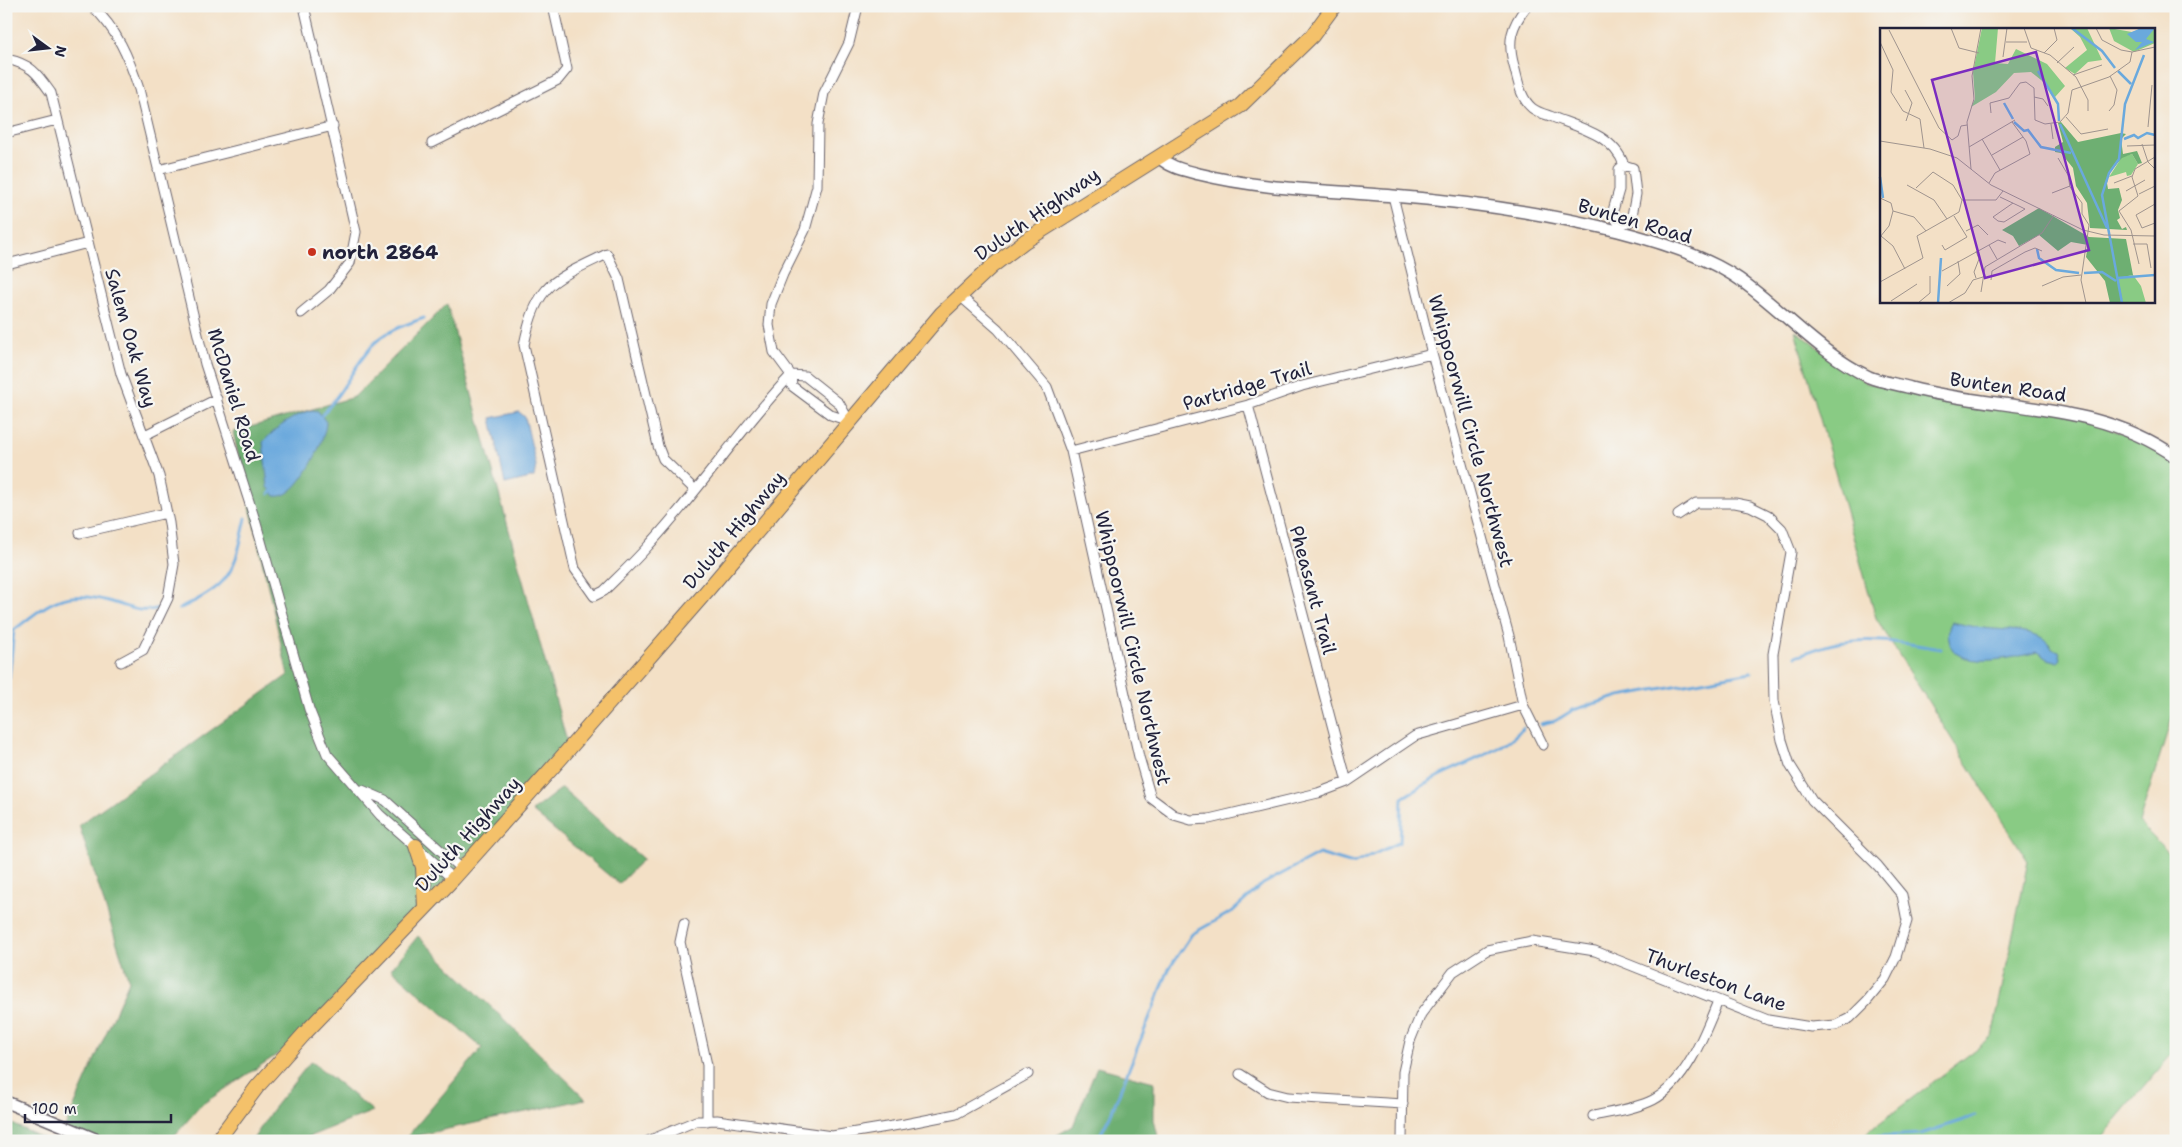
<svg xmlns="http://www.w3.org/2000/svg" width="2182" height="1147" font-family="'Shantell Sans',sans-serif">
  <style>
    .green { fill: #89cb84; stroke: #567660 }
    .forest { fill: #6eaf72; stroke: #486856 }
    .water { fill: #6aa9dd; stroke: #46668c }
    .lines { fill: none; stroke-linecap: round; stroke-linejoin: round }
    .stream { stroke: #6aa9dd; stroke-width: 3 }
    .minor-casing { stroke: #6b646c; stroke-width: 11 }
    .tertiary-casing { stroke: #6b646c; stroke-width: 14 }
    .primary-casing { stroke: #6b646c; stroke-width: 16 }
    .minor { stroke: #fff; stroke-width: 9 }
    .tertiary { stroke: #fff; stroke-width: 11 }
    .primary { stroke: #f4c16b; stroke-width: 14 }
    .poi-dot { fill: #c8321e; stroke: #f6f6f2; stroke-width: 2 }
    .labels { text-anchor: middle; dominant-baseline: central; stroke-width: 4.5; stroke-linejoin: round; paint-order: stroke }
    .street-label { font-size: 19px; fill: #22223b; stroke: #f6f6f2 }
    .poi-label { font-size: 19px; font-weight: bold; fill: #22223b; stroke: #f6f6f2; text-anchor: start }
    .inset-river { fill: none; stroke: #6aa9dd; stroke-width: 2.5 }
    .inset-road { fill: none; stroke: #9f948e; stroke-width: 1 }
    .view { fill: #7b2cbf; fill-opacity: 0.15; stroke: #7b2cbf; stroke-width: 2.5 }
    .inset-edge { fill: none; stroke: #22223b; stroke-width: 2.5 }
  </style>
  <rect width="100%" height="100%" fill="#f6f6f2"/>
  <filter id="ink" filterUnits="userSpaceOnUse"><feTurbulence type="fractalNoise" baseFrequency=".02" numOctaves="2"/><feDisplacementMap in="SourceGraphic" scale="10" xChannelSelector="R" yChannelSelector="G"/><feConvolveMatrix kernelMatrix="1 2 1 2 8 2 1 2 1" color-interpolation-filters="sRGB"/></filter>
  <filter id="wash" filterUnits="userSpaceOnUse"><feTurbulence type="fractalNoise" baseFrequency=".0096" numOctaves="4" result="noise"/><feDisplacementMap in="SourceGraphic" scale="20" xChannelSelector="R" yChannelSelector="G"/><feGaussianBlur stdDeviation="1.12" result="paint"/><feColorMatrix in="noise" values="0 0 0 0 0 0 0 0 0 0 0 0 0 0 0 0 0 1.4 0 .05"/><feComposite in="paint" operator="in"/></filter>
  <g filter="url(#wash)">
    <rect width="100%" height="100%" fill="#f3e0c6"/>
    <path class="green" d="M 1795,330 L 1866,383 L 2065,410 L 2148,445 L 2176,464 L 2176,704 L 2139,823 L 2176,860 L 2176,1049 L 2098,1141 L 1856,1141 L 1992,1037 L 2028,861 L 1876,618 Z"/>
    <path class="forest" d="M 447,304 L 569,749 L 293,1044 L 201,1105 L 170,1141 L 59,1141 L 129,981 L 79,825 L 288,675 L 233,432 L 354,397 Z
      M 562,788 L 643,859 L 619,884 L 532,811 Z
      M 418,936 L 586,1099 L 406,1138 L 482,1048 L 391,969 Z
      M 311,1061 L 373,1111 L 298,1141 L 252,1141 L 272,1110 Z
      M 1097,1067 L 1154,1082 L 1154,1120 L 1159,1141 L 1047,1141 L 1073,1126 Z
      M 6,1121 L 49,1141 L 6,1141 Z"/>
    <path class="water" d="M 312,410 L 318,411 L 326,422 C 326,440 298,501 275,496 L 268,487 L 263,442 C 277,427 292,416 312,410 Z
      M 519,412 L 525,417 L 536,465 L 534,477 L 505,484 L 491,418 Z
      M 1952,622 C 1962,624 1972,627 1983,628 C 2003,631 2043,627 2052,649 L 2059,651 L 2061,658 L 2059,662 L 2048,659 L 2038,652 C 2017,657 1953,673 1949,640 C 1948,634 1948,627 1952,622 Z"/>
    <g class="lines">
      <path class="stream" d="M 322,415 C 342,394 353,367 373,345 C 385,331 407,324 424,318
        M 269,494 L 271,492
        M 179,609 C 232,584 234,573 246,518
        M 1796,656 C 1808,652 1820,647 1833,644 C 1867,636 1906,643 1941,649
        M 6,680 L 9,678 L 14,630 C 54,598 67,588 118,604 C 133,609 143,613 159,608
        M 1541,724 L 1557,720 L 1573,710 L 1620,696 L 1751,672
        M 1097,1141 L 1110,1116 L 1169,969 L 1192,934 L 1233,911 L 1263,884 L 1319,854 L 1353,864 L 1400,842 L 1402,798 C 1414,791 1426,783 1439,776 C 1466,762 1502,752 1523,728
        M 1848,1141 L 1868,1137 L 1921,1134 L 1975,1116"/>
    </g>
  </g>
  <g filter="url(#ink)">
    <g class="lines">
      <g class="minor-casing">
        <path id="minor" d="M 92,6 C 117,29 129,58 139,89 L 205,364 L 255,520 L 309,709 L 327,754 L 380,815 L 453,879
          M 1527,6 C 1511,26 1507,41 1514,66 C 1518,80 1520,98 1532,108 C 1537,112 1544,114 1550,116 C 1577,127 1613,134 1624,165 L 1633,168 L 1636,194 L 1631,221 L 1620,225 L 1618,231
          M 6,59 C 31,64 37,73 51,93 L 121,374 L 159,476 L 169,523 L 174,564 L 168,598 L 143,650 L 121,662
          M 6,133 L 57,120
          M 432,143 L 558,80 L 567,69 L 553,6
          M 158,170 L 333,126
          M 1393,196 L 1432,354 L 1509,636 L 1523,705 L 1543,745
          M 1620,225 L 1612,214 L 1619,190 L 1619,169 L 1624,165
          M 11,263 L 88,243
          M 959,295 L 998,329 L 1047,387 L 1071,451 L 1139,757 L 1151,798 L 1174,815 L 1191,820 L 1209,819 L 1318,793 L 1347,782 L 1415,736 L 1523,705
          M 301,313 L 329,290 L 350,263 L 356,232 L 304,6
          M 791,375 L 805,376 L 839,403 L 849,421
          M 1248,405 L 1347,782
          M 849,421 L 831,415 L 792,386 L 791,375 L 774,352 L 769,325 L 771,304 L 783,274 L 805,230 L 817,186 L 818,124 L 824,93 L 849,43 L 858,6
          M 145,435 L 217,399
          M 1071,451 L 1248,405 L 1302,386 L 1432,354
          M 695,490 L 663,459 L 658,446 L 619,279 L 607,254 C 591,262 557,276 546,290 C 533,305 528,326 524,345 L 575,569 L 594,596 L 604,591 C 619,576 635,561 649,545 C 699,491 740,429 791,375
          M 80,533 L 166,513
          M 362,790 L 385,800 L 461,869
          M 684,924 L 680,942 L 707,1065 L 707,1121
          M 1240,1074 L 1268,1092 L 1288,1097 L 1403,1104
          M 1593,1116 C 1612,1112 1635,1109 1653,1100 C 1686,1083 1705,1033 1718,1001
          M 648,1141 L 696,1121 L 717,1120 L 832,1136 L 905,1124 L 956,1114 L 1028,1074
          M 1402,1141 L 1403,1072 L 1410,1041 L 1421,1014 L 1453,972 L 1487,950 L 1532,941 L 1595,951 L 1768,1020 L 1811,1027 L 1836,1025 L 1850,1018 L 1867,1001 L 1885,979 L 1896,957 L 1907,921 L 1902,895 L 1878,866 L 1812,800 L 1790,765 L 1782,740 L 1774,701 L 1773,654 L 1791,552 L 1782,529 L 1768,515 L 1750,506 L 1735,503 L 1696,503 L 1678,515"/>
      </g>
      <g class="tertiary-casing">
        <path id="tertiary" d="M 1160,158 C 1171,168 1185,170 1199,174 C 1263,190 1328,190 1393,196 C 1468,202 1545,213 1618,231 C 1657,241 1706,256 1739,279 C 1783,310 1819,353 1869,377 C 1881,382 1897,384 1911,388 C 1999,411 2098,401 2176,457
          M 6,1102 L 100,1141"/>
      </g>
      <g class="primary-casing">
        <path id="primary" d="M 416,846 L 423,867 L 425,908
          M 217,1141 L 257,1087 L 306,1032 L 453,879 L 561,758 L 700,599 L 942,313 L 991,267 L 1025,241 L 1240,106 L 1312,36 L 1334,6"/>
      </g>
      <use href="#minor" class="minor"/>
      <use href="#tertiary" class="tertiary"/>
      <use href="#primary" class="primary"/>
    </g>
  </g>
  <circle class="poi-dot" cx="312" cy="252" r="5"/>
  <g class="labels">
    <g class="street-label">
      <text transform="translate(1037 214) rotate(-35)">Duluth Highway</text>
      <text transform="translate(1635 221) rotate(16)">Bunten Road</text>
      <text transform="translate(131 338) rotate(74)">Salem Oak Way</text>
      <text transform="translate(1247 386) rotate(-16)">Partridge Trail</text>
      <text transform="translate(2008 387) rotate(8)">Bunten Road</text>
      <text transform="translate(234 395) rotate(73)">McDaniel Road</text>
      <text transform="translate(1471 431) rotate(75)">Whippoorwill Circle Northwest</text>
      <text transform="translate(734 530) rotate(-50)">Duluth Highway</text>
      <text transform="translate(1313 590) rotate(75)">Pheasant Trail</text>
      <text transform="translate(1133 648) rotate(77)">Whippoorwill Circle Northwest</text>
      <text transform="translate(468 834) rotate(-48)">Duluth Highway</text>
      <text transform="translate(1716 980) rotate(20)">Thurleston Lane</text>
    </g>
    <g class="poi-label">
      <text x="322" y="252">north 2864</text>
    </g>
  </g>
  <g transform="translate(1880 28)">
    <rect width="275" height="275" fill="#f3e0c6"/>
    <path d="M 102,0 L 118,0 L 115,35 L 128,36 L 136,21 L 167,36 L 185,58 L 175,69 L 166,56 L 151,44 L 134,45 L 116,64 L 91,79 L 95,71 L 93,44 ZM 190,0 L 207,0 L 222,32 L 208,34 L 195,46 L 185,40 L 207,22 L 200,9 ZM 229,0 L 252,4 L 275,0 L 275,15 L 254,24 L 234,13 ZM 252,126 L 258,136 L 251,147 L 247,148 L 246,144 L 229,149 L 242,129 ZM 253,247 L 261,258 L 266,275 L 243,275 L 237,250 Z" fill="#89cb84"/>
    <path d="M 181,94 L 198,114 L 241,105 L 246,106 L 241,111 L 243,126 L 257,123 L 262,135 L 258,136 L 252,126 L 242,130 L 229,145 L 227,155 L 228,161 L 239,160 L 242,172 L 238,182 L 240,190 L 237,192 L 242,201 L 246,199 L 247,202 L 210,200 L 207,175 L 196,158 L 193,140 L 181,125 L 175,124 L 175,119 L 183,114 L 178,95 ZM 159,180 L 209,209 L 246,211 L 253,247 L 238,250 L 243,275 L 230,275 L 225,253 L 206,229 L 208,217 L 191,214 L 178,223 L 159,207 L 139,218 L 133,208 L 122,202 Z" fill="#6eaf72"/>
    <path d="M 261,0 L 275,0 L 266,11 L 274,14 L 255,22 L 262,14 L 256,14 L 247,6 Z" fill="#6aa9dd"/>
    <path class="inset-river" d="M 192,0 L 222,23 L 235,40M 158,43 L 178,76 L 179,93M 238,43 L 251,56M 124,75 L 133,91M 134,94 L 144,103 L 148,102 L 161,119 L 191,125M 180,96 L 227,200M 244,111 L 254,107 L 258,110 L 267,105 L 275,107M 0,149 L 3,170M 157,221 L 159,230 L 176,242 L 199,245M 204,245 L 222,244 L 236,253M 237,250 L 275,247M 58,275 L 61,230M 242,275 L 222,167 L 229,145 L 239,131 L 245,76 L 264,27"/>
    <path class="inset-road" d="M 71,0 L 79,20 L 99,25M 144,0 L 151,20 L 170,27 L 196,49 L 208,72 L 208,83M 216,0 L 222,12 L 241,22 L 252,24 L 275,19M 9,2 L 59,100 L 72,112 L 78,108 L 81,98 L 87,97M 0,14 L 13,42 L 11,64 L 23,83 L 40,91 L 44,120M 126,14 L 147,14M 164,25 L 177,12 L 174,0M 123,29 L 127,0M 177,35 L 194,19M 193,47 L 222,37M 25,62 L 32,75 L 26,93M 154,69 L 163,71 L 168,78M 229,83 L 234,77 L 237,62 L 230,48M 111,85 L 110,75 L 129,70 L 140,55 L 146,54 L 154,60 L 155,92 L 165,96 L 180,94 L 188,85 L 192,62 L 229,49 L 250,34 L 252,24M 186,89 L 201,106 L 228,101M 171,96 L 173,111M 268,99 L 272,57M 102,111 L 120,142M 0,113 L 50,121 L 77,130 L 111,157 L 203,202 L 224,207 L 275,208M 262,116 L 268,134 L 275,141M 247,118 L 275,117M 89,119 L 135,92M 112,127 L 143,109M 178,130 L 188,147 L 190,159 L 202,175 L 202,186 L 209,197 L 201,252 L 206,275M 91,141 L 87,94 L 94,71 L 92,48 L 101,0M 109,155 L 115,145 L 150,126 L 146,113 L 132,94M 234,155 L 252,148M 27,157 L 54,172 L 67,191M 36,160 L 53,144 L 73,157 L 82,172M 246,163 L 265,152M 172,165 L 190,158M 259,166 L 275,158M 120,169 L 139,178 L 145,181 L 124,194 L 118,193 L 113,189 L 133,175M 0,170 L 11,175 L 13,183 L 9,198 L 0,209M 82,172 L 116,172 L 123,163M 275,176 L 256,187 L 262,200 L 275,195M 13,183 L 34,189 L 46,203M 86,203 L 98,197 L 108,207M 1,208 L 13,218 L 25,241M 253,216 L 267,216 L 271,240M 62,217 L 65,222 L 87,209 L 74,188M 109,217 L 117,231M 259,236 L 251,202 L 239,183 L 258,168 L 252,149 L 255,141 L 275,129M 62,243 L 118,212 L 126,215M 96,250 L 94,244 L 99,231 L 96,223M 111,252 L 112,243 L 145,224 L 155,220 L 162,223M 0,254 L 43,230 L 37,208 L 79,184 L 82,172M 67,258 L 80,246 L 78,233M 162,258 L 183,249 L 201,247M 101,264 L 105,239 L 162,205 L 174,187M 11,273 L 37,256M 38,275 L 50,265 L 50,248M 68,275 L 85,265 L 93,252 L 103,249"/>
    <path class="view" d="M 156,24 L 209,222 L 105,250 L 52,52 Z"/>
    <rect width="275" height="275" class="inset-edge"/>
  </g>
  <rect width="2182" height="1147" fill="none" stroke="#f6f6f2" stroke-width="25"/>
  <g transform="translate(48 48) rotate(105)" stroke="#f6f6f2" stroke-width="4" paint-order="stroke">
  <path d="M0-4L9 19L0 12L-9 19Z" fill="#22223b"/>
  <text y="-8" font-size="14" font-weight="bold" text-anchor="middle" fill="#22223b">N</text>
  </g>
  <path d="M25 1114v8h146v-8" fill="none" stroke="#22223b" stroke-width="2.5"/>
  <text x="32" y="1114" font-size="15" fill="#22223b" stroke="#f6f6f2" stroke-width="4" paint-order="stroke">100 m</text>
</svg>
